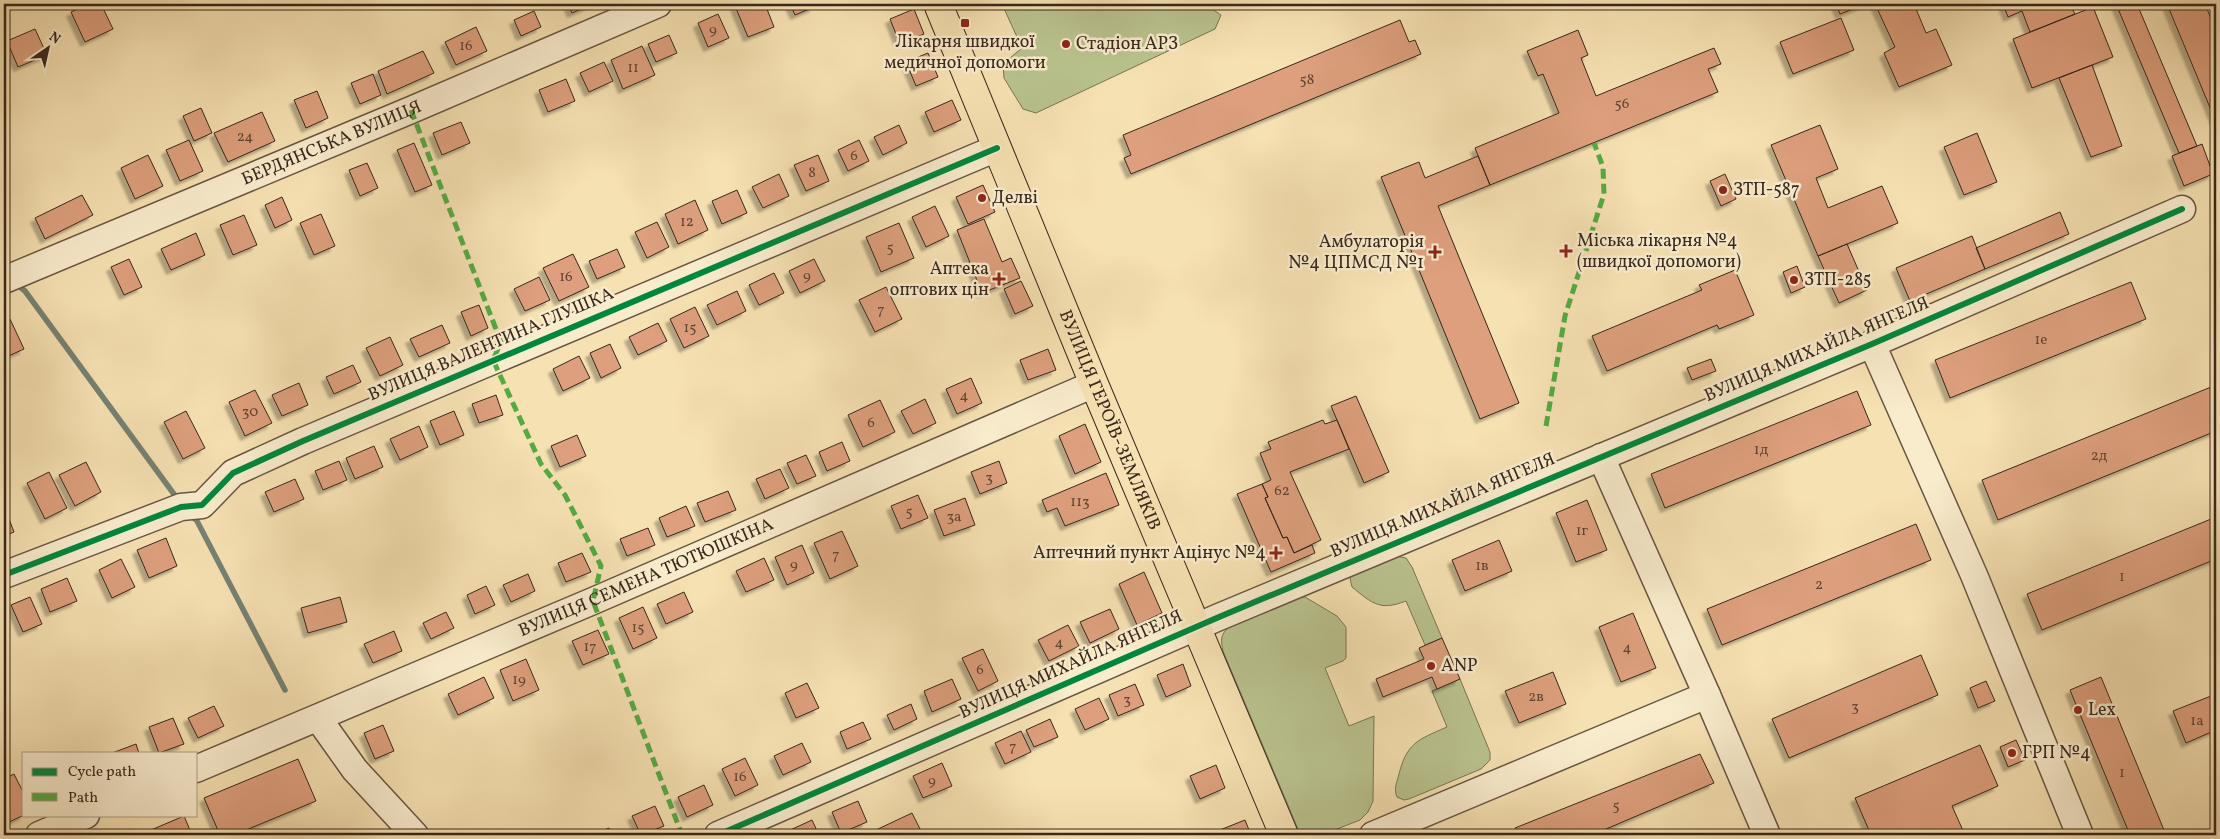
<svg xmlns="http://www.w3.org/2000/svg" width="2220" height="839" font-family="Vollkorn,serif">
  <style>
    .green { fill: #b9c38f; stroke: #787556 }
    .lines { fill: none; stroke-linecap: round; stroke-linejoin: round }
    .stream { stroke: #758273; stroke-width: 5.5 }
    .building { fill: #dd9f7d; stroke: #38271d; filter: url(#shadow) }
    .minor-casing { stroke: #685642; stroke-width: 29 }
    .major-casing { stroke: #38271d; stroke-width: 30 }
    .minor { stroke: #f9eccd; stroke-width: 26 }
    .major { stroke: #f6e1b2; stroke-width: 28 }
    .quiet { stroke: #55aa43; stroke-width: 5; stroke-dasharray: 10 5; stroke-linecap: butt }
    .cycleway-casing { stroke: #f9eccd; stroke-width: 9 }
    .cycleway { stroke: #00873e; stroke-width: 6 }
    .poi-dot { fill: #8f2418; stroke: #f9eccd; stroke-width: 2 }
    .labels { text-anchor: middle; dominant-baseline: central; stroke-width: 5; stroke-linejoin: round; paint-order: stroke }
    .number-label { font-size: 15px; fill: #614535 }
    .poi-label { font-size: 18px; fill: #38271d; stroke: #f9eccd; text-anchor: start }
    .street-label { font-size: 18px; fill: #38271d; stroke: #f9eccd }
  </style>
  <defs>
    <filter id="shadow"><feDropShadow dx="-4.5" dy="4.5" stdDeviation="1" flood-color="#0004"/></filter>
  </defs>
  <rect width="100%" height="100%" fill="#f6e1b2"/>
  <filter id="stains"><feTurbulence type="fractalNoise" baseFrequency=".004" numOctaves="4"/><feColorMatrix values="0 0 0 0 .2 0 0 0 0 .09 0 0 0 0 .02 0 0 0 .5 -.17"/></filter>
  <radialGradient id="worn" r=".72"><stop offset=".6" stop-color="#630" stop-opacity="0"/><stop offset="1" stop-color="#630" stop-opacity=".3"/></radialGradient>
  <path class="green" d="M 1002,4 L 1209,4 L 1206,5 L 1221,15 L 1215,29 L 1036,113 L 1023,109 L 1004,78 L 1003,64 L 1022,48 Z
    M 1396,556 L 1406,558 L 1412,567 L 1442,638 L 1425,645 L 1406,601 C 1380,611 1373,604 1352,587 L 1350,578 L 1351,575 Z
    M 1300,597 L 1305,597 L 1337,616 L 1346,627 L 1346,658 L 1343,661 L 1325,668 L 1349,726 L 1374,716 L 1373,801 L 1368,812 L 1360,820 L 1322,835 L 1309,835 L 1298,829 L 1223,651 C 1221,641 1220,635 1228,628 Z
    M 1460,679 L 1490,752 L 1490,760 L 1481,769 L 1409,799 L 1404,800 L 1397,797 C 1394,790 1396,784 1398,778 C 1406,743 1417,740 1447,727 L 1432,691 Z"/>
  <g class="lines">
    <path class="stream" d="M 15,283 L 25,291 L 179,501
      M 190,514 L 197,521 L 285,690"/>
  </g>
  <path class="building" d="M 89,4 L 101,4 L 113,29 L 85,42 L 71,12 Z
    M 568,4 L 593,4 L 572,13 Z
    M 742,4 L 765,4 L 774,27 L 748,37 L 735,6 Z
    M 790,4 L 813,4 L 814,7 L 795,15 Z
    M 1836,4 L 1866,4 L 1840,14 Z
    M 1875,4 L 1914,4 L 1926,33 L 1936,29 L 1952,65 L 1899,87 L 1884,53 L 1895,47 Z
    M 2003,4 L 2070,4 L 2075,14 L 2030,32 L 2022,11 L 2008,17 Z
    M 2116,4 L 2137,4 L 2197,146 L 2179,153 Z
    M 2167,4 L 2205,4 L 2216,31 L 2216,122 Z
    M 2093,7 L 2113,57 L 2032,88 L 2013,39 Z
    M 914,9 L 924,34 L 900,44 L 890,19 Z
    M 534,11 L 541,27 L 521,36 L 514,20 Z
    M 718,14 L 729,38 L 708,47 L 698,23 Z
    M 1841,18 L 1854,50 L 1793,74 L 1780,42 Z
    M 1400,20 L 1409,42 L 1415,40 L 1421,54 L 1131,174 L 1124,158 L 1131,155 L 1123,135 Z
    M 476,27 L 487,51 L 456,65 L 445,42 Z
    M 35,29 L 47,55 L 18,67 L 7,41 Z
    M 1578,30 L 1588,55 L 1581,58 L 1596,96 L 1714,48 L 1721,64 L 1708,69 L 1718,92 L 1490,185 L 1475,148 L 1559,113 L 1543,74 L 1538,76 L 1527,51 Z
    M 669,35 L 677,53 L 656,62 L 648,44 Z
    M 642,46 L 655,75 L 623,89 L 611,60 Z
    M 423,51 L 434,73 L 387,94 L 378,71 Z
    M 928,53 L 938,77 L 916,86 L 906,62 Z
    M 604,62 L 613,81 L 589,92 L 580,73 Z
    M 2092,65 L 2122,146 L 2091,157 L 2059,78 Z
    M 373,74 L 381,95 L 360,104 L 351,83 Z
    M 566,79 L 575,101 L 548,112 L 539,90 Z
    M 317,91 L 328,118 L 306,128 L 294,100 Z
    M 952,100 L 961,120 L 934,132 L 925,112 Z
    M 201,108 L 212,133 L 194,141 L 183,116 Z
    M 262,112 L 275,141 L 228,162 L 214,133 Z
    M 461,122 L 470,143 L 442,155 L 433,133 Z
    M 899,125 L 907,143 L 883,155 L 874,137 Z
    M 1820,125 L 1838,169 L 1816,178 L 1828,208 L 1882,186 L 1898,223 L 1818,256 L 1771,145 Z
    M 1977,133 L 1997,182 L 1964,195 L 1944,147 Z
    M 189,140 L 203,171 L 180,181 L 166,150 Z
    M 859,140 L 869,161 L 848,171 L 838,150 Z
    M 414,143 L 432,185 L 415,192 L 397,150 Z
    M 2202,144 L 2213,174 L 2184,186 L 2172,156 Z
    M 148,155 L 163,186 L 135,199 L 121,168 Z
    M 818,155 L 829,181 L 806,191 L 794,165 Z
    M 1478,156 L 1490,185 L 1438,206 L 1519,403 L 1480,419 L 1381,177 L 1419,162 L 1425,178 Z
    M 367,163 L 378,188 L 360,196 L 349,170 Z
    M 779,174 L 789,196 L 763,208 L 752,187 Z
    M 1725,174 L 1736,199 L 1721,206 L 1710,181 Z
    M 983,185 L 995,212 L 968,224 L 956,197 Z
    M 737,190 L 747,213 L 722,224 L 712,201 Z
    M 82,195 L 93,215 L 45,239 L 35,218 Z
    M 282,197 L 292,220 L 275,228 L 265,205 Z
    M 695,200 L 708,230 L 678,244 L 665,214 Z
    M 935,206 L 949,236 L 926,247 L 912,217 Z
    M 2060,212 L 2069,234 L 1985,269 L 1976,248 Z
    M 321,214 L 335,246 L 314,255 L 300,223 Z
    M 244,215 L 257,245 L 233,255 L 220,225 Z
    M 984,219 L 1002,262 L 1011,258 L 1020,278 L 982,293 L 957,230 Z
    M 657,222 L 669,247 L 647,258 L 635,232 Z
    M 899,223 L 914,258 L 881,272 L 866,237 Z
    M 196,233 L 205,255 L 171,270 L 161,249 Z
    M 1972,236 L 1985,269 L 1910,301 L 1896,268 Z
    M 1847,244 L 1867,290 L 1839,303 L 1818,256 Z
    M 617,249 L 625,267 L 597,279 L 589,261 Z
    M 573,254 L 589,287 L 559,301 L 543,268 Z
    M 129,259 L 142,287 L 124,295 L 111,267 Z
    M 814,259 L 825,281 L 800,293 L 789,271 Z
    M 1797,266 L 1805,287 L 1791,293 L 1783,272 Z
    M 1735,270 L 1754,315 L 1719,329 L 1717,325 L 1607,371 L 1592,336 L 1702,290 L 1699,285 Z
    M 774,273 L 784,293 L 759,305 L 749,285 Z
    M 539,277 L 550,300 L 525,311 L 514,289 Z
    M 1021,281 L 1033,306 L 1015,314 L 1004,289 Z
    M 2131,282 L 2146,319 L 1950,398 L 1935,360 Z
    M 886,287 L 902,319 L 875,332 L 859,300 Z
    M 737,291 L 746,311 L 717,325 L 707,305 Z
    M 479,305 L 488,328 L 471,336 L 461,312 Z
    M 695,307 L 709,336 L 684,348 L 670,319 Z
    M 10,319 L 24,349 L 4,358 L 4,322 Z
    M 658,323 L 667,341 L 638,355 L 629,337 Z
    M 442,325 L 450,343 L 419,357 L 410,339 Z
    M 390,337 L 403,365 L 380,376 L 366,348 Z
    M 610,344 L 621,368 L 601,378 L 590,353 Z
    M 1048,349 L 1056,370 L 1028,380 L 1020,360 Z
    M 579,356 L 590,378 L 563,391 L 553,369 Z
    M 1711,359 L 1716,371 L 1692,380 L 1687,368 Z
    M 353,365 L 361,382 L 334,394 L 326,377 Z
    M 971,378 L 982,403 L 957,414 L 946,389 Z
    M 299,383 L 308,405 L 282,416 L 272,395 Z
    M 2216,385 L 2216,431 L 1998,520 L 1982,480 Z
    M 255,390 L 272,423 L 245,436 L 229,402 Z
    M 1857,391 L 1871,425 L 1665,508 L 1651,474 Z
    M 496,395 L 503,415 L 479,423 L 472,404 Z
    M 1356,396 L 1389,472 L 1364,483 L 1331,406 Z
    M 925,399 L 936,423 L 913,434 L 901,411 Z
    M 880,400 L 895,432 L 863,447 L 848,415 Z
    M 186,411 L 205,448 L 183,459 L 164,422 Z
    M 454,411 L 464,435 L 440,445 L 430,421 Z
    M 1323,420 L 1325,424 L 1337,420 L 1349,449 L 1290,472 L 1321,540 L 1294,553 L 1287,537 L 1283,538 L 1265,498 L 1268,497 L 1262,484 L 1271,480 L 1260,453 L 1271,449 L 1268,442 Z
    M 1085,424 L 1101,462 L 1075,474 L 1059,436 Z
    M 419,426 L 428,447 L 400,460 L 390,439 Z
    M 577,435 L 586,456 L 560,467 L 551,446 Z
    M 842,442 L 850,461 L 827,471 L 819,452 Z
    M 374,446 L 383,467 L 355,479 L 346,458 Z
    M 806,455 L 816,476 L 797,484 L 787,463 Z
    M 339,461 L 347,480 L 323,490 L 315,471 Z
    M 999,461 L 1007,483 L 980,494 L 971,472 Z
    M 86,462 L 101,492 L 75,506 L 59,475 Z
    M 780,469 L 789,488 L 765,499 L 756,479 Z
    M 49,472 L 67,508 L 45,519 L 27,483 Z
    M 1106,473 L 1119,505 L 1065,526 L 1057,508 L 1047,512 L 1042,500 Z
    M 295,479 L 304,499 L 274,512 L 265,492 Z
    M 1262,484 L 1268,497 L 1265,498 L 1283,538 L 1287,537 L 1294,553 L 1312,545 L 1315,553 L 1271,572 L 1237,494 Z
    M 728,491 L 736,510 L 705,522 L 697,503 Z
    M 918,495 L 928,518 L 901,529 L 891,506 Z
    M 965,498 L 975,525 L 944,536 L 934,510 Z
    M 1587,500 L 1607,550 L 1576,562 L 1556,513 Z
    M 4,506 L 14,532 L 4,536 Z
    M 686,506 L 695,526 L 667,537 L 659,518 Z
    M 2216,517 L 2216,559 L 2042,630 L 2027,594 Z
    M 1916,524 L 1931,560 L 1722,645 L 1707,609 Z
    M 648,528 L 655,545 L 627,556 L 620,539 Z
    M 842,531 L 858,566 L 830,579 L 814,543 Z
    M 166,538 L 177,566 L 149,578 L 137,550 Z
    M 1499,540 L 1512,571 L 1465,591 L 1452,560 Z
    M 802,545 L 814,573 L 787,585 L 775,557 Z
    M 582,553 L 591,572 L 566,582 L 558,563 Z
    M 764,558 L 774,580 L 746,592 L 736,571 Z
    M 121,559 L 135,587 L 112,598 L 99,570 Z
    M 1144,572 L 1162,613 L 1137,625 L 1119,584 Z
    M 528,574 L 535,591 L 511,602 L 503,585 Z
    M 67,578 L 77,601 L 50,612 L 41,589 Z
    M 486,586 L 495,605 L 475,614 L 467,595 Z
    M 684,592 L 693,612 L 666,624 L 657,604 Z
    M 30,597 L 42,624 L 23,632 L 11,605 Z
    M 340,597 L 347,622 L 308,633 L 301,608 Z
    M 643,607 L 657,638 L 633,649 L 619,618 Z
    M 1110,609 L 1119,629 L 1090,643 L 1080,622 Z
    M 446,612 L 454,628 L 431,639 L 423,623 Z
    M 1633,613 L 1656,668 L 1621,682 L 1599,627 Z
    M 1068,625 L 1079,646 L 1049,661 L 1038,640 Z
    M 598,630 L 609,654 L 583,665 L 572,641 Z
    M 394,631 L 402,651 L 373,663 L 364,644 Z
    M 1442,638 L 1460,679 L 1437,689 L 1432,677 L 1383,697 L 1376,679 L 1424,659 L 1419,648 Z
    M 983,649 L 998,681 L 978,691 L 962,658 Z
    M 1921,655 L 1938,695 L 1789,758 L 1772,719 Z
    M 526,659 L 539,690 L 513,701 L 500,670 Z
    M 1183,664 L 1191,686 L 1166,697 L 1157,675 Z
    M 1553,672 L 1566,704 L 1519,723 L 1505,691 Z
    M 484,677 L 494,698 L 458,715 L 448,694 Z
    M 2101,677 L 2166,835 L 2130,835 L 2070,690 Z
    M 952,679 L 961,699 L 932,712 L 924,691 Z
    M 1986,681 L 1995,701 L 1978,708 L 1970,688 Z
    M 807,683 L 819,708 L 796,718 L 785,693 Z
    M 1135,684 L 1144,705 L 1118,716 L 1109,695 Z
    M 2216,694 L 2216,730 L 2186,743 L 2173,711 Z
    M 1099,698 L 1109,719 L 1085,730 L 1075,709 Z
    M 911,704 L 917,719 L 894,730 L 887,715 Z
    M 214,706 L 224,726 L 198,738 L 188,718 Z
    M 173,718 L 184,744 L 159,753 L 149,727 Z
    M 1050,719 L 1058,737 L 1034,747 L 1026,730 Z
    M 863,722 L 871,739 L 847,749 L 840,732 Z
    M 383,725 L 394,751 L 375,759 L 364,733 Z
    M 1021,731 L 1031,752 L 1005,764 L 995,743 Z
    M 2016,740 L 2025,760 L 2008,767 L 2000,747 Z
    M 802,743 L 811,762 L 783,775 L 774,756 Z
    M 136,744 L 139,753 L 112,753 Z
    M 1980,745 L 1998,786 L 1952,806 L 1965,835 L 1871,835 L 1855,798 Z
    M 1700,754 L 1714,783 L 1592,835 L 1518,835 L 1515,828 Z
    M 745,758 L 758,785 L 735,796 L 722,769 Z
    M 298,759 L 316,801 L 234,835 L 220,835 L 204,798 Z
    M 942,763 L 952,786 L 923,798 L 913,776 Z
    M 1216,765 L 1225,788 L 1200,799 L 1190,776 Z
    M 14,774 L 24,794 L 24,815 L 5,824 L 4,820 L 4,779 Z
    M 704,785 L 713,805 L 687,817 L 678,797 Z
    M 858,801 L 867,822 L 841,833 L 832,812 Z
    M 655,806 L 664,826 L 641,835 L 632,816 Z
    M 912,813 L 923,835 L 879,835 L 876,830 Z
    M 184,816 L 192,835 L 153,835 L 151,830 Z
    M 812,820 L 819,835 L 787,835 L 786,832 Z
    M 1245,820 L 1251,835 L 1222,835 L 1220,830 Z
    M 609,828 L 612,835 L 592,835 Z"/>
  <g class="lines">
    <g class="minor-casing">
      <g id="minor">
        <path id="s1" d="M 4,280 L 411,110 L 658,4"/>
        <path d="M 1872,344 L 1974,575 L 2080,835"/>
        <path d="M 1601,457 L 1707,695 L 1767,835"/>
        <path d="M 4,575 L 181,507 L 202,505 L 233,473 L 303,441 L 997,148"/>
        <path d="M 318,718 L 355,770 L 415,835"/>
        <path id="s2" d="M 196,769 L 593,601 L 1094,384"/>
        <path d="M 39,835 L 86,815"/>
        <path d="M 718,835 L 1219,617 L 1872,344 L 2182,209"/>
        <path d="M 1373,835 L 1707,695"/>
      </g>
    </g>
    <g class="major-casing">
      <g id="major">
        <path id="s3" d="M 938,4 L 1094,384 L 1284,835"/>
      </g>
    </g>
    <use href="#minor" class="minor"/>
    <use href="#major" class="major"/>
    <path class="quiet" d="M 411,110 L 501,342 L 493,360 L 541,464 L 565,495 L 601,566 L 593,601 L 682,835
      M 1546,426 L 1565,316 L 1604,194 L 1603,167 L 1594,143"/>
    <g class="cycleway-casing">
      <path id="cycleway" d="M 4,575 L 181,507 L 202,505 L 233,473 L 303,441 L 997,148
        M 718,835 L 1219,617 L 1872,344 L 2182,209"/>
    </g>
    <use href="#cycleway" class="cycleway"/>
  </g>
  <g class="poi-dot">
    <rect x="960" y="18" width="10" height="10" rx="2.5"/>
    <circle cx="1066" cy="44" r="5"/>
    <circle cx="1723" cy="190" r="5"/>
    <circle cx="982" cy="198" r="5"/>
    <path d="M1563.5 243.5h5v5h5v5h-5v5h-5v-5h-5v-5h5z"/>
    <path d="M1432.5 244.5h5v5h5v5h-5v5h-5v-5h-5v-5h5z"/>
    <path d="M996.5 271.5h5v5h5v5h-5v5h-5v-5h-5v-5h5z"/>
    <circle cx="1794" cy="280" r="5"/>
    <path d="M1273.5 545.5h5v5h5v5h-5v5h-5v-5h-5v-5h5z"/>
    <circle cx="1431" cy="666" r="5"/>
    <circle cx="2078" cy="710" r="5"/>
    <circle cx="2012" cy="753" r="5"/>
  </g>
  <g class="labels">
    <g class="number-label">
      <text x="713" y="30">9</text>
      <text x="466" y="46">16</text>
      <text x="633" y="68">11</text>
      <text x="1307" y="80">58</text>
      <text x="1622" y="104">56</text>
      <text x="245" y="137">24</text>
      <text x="854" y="156">6</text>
      <text x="812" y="173">8</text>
      <text x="687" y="222">12</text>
      <text x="890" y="248">5</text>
      <text x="807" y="276">9</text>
      <text x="566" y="277">16</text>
      <text x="881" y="310">7</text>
      <text x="690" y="328">15</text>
      <text x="2041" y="340">1е</text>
      <text x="964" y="396">4</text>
      <text x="250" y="412">30</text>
      <text x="871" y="423">6</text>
      <text x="1761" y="450">1д</text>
      <text x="2099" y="456">2д</text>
      <text x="989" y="478">3</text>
      <text x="1282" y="491">62</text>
      <text x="1080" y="502">113</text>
      <text x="909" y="512">5</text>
      <text x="954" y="517">3а</text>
      <text x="1582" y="531">1г</text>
      <text x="836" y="555">7</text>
      <text x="794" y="565">9</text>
      <text x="1482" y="566">1в</text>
      <text x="2122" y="577">1</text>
      <text x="1819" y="585">2</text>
      <text x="638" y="628">15</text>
      <text x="1059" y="643">4</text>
      <text x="590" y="647">17</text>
      <text x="1627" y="648">4</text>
      <text x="980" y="670">6</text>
      <text x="519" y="680">19</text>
      <text x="1536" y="697">2в</text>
      <text x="1127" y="700">3</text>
      <text x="1855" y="707">3</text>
      <text x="2197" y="721">1а</text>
      <text x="1013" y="747">7</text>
      <text x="2122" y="773">1</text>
      <text x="740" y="777">16</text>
      <text x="932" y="781">9</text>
      <text x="1616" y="806">5</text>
    </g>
    <g class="poi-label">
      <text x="965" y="42" text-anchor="middle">Лікарня швидкої<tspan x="965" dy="21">медичної допомоги</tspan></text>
      <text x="1076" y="44">Стадіон АРЗ</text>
      <text x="1733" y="190">ЗТП-587</text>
      <text x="992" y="198">Делві</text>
      <text x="1577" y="241">Міська лікарня №4<tspan x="1577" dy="21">(швидкої допомоги)</tspan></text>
      <text x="1424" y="242" text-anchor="end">Амбулаторія<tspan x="1424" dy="21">№4 ЦПМСД №1</tspan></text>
      <text x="989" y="269" text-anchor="end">Аптека<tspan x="989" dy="21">оптових цін</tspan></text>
      <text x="1804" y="280">ЗТП-285</text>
      <text x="1266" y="553" text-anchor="end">Аптечний пункт Ацінус №4</text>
      <text x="1441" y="666">ANP</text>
      <text x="2088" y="710">Lex</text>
      <text x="2022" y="753">ГРП №4</text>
    </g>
    <g class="street-label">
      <text stroke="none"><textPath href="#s1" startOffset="355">БЕРДЯНСЬКА ВУЛИЦЯ</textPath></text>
      <text transform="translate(491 345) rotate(-23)">ВУЛИЦЯ ВАЛЕНТИНА ГЛУШКА</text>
      <text transform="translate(1817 350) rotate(-23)">ВУЛИЦЯ МИХАЙЛА ЯНГЕЛЯ</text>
      <text stroke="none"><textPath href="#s3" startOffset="450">ВУЛИЦЯ ГЕРОЇВ-ЗЕМЛЯКІВ</textPath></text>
      <text transform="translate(1443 506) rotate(-23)">ВУЛИЦЯ МИХАЙЛА ЯНГЕЛЯ</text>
      <text stroke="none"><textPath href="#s2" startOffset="489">ВУЛИЦЯ СЕМЕНА ТЮТЮШКІНА</textPath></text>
      <text transform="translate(1071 665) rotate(-24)">ВУЛИЦЯ МИХАЙЛА ЯНГЕЛЯ</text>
    </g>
  </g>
  <rect width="2220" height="839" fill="none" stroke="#f6e1b2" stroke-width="20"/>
  <rect x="5" y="5" width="2210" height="829" fill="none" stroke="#38271d" stroke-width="2.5"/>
  <rect x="10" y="10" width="2200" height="819" fill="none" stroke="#38271d"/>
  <rect x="22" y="752" width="175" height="65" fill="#f9eccd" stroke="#ac9d87"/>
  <rect x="32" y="768" width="25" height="8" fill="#00873e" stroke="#ac9d87"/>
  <text x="68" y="776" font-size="15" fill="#38271d">Cycle path</text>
  <rect x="32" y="793" width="25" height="8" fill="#55aa43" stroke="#ac9d87"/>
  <text x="68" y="802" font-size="15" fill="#38271d">Path</text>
  <g transform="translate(48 48) rotate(34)" stroke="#f9eccd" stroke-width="4" paint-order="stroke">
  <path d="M0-4L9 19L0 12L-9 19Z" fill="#38271d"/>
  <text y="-8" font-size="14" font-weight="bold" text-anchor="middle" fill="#38271d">N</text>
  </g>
  <rect width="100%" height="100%" filter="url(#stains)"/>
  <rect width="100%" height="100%" fill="url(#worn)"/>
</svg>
